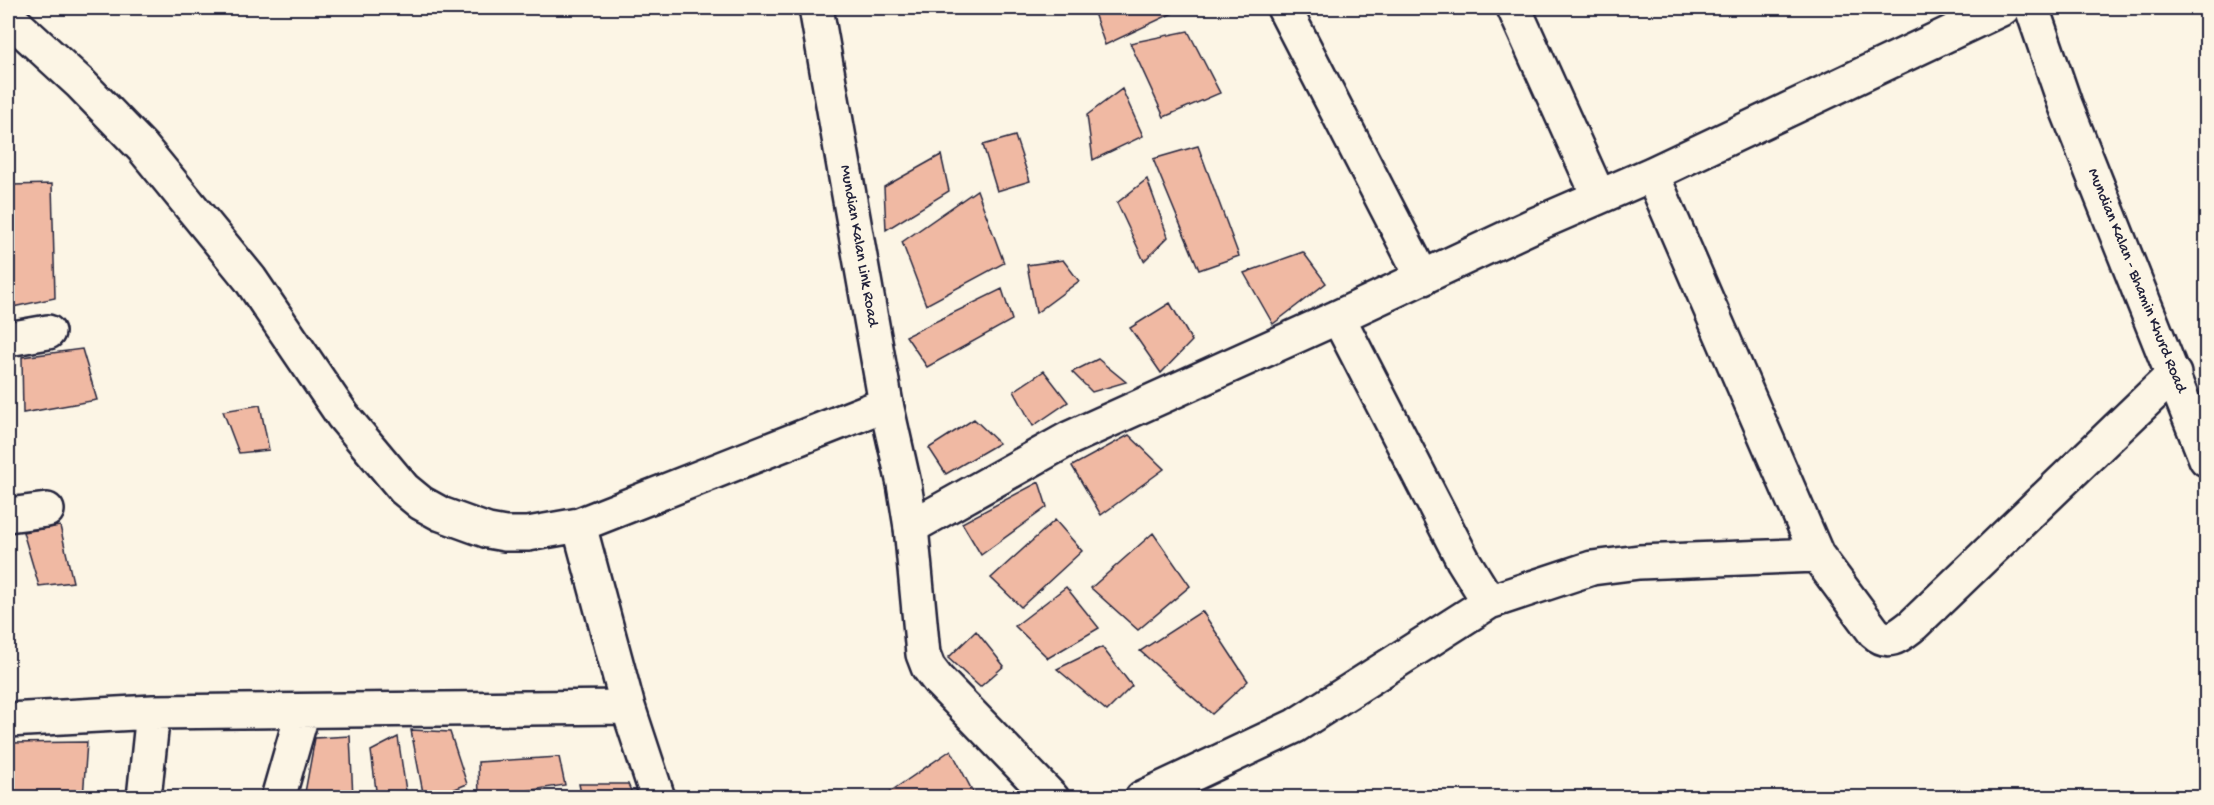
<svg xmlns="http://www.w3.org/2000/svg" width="2214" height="805" font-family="'Gochi Hand',sans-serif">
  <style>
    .building { fill: #f0b9a3; stroke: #22223b; stroke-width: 1.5 }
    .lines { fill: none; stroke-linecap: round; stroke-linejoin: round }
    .street-casing { stroke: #22223b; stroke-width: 38 }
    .secondary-casing { stroke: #22223b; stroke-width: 38 }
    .street { stroke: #fcf5e5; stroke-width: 33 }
    .secondary { stroke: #fcf5e5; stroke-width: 33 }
    .labels { text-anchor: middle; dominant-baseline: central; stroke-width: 4.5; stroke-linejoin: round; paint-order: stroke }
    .street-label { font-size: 16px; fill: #22223b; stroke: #fcf5e5 }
  </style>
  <rect width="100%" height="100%" fill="#fcf5e5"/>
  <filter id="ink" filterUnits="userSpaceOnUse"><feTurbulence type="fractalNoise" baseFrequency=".0167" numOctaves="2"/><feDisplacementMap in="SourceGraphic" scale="12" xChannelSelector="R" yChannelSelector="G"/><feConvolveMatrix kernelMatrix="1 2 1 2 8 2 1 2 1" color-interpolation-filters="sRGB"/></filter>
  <g filter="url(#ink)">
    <path class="building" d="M 1097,8 L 1169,8 L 1173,13 L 1105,45 L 1093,10 Z
      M 1188,31 L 1220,93 L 1164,117 L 1130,43 Z
      M 1122,89 L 1143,136 L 1093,160 L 1087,115 Z
      M 1015,136 L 1030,181 L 997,191 L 983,145 Z
      M 1198,146 L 1239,256 L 1199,270 L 1153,159 Z
      M 941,155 L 949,191 L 886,230 L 884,187 Z
      M 1147,179 L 1168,237 L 1144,261 L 1117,203 Z
      M 52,184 L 55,298 L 8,308 L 8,231 L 11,185 Z
      M 977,190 L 1004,263 L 926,305 L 902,242 Z
      M 1303,252 L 1326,283 L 1273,324 L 1244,273 Z
      M 1063,260 L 1079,281 L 1036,313 L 1027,265 Z
      M 1002,289 L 1012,320 L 927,367 L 906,336 Z
      M 1170,303 L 1192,341 L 1161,373 L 1130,328 Z
      M 82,349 L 97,400 L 23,413 L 22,357 Z
      M 1098,359 L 1126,382 L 1092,392 L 1072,372 Z
      M 1044,371 L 1068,402 L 1033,426 L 1014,391 Z
      M 260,405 L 269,450 L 239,453 L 223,411 Z
      M 974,419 L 999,443 L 946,474 L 929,448 Z
      M 1129,435 L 1164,469 L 1101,515 L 1072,466 Z
      M 1039,482 L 1047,507 L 981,555 L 962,523 Z
      M 1055,520 L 1082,551 L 1021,607 L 991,578 Z
      M 60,526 L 73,582 L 39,586 L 23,532 Z
      M 1153,533 L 1190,586 L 1138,630 L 1091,588 Z
      M 1066,587 L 1099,628 L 1048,658 L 1015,626 Z
      M 1202,611 L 1248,681 L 1212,714 L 1140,651 Z
      M 976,631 L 1004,666 L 980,687 L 948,658 Z
      M 1102,647 L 1132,686 L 1107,711 L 1057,669 Z
      M 411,730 L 450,732 L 467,784 L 433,798 L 424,798 Z
      M 350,736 L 353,798 L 304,798 L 315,738 Z
      M 398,737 L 407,798 L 377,798 L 371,751 Z
      M 87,742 L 83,798 L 8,794 L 8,743 Z
      M 951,750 L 976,798 L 881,798 Z
      M 559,757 L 565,785 L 479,798 L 478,762 Z
      M 579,784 L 628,784 L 634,798 L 582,798 Z"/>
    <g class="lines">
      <g class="street-casing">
        <path id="street" d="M 1284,8 L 1423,278
          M 1514,8 L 1599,197
          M 8,17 L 80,83 L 143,148 L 250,279 L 343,416 L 404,489 L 421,503 L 441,514 L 488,531 L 505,534 L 528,534 L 579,525
          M 1652,174 L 1817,555 L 1874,632 C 1889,646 1900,635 1913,625 L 2174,374
          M 1338,317 L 1463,560 L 1489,602
          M 8,339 L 48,332
          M 8,515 L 47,510
          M 911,527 L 1070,438 L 1338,317 L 1532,226 L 1652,174 L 2003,8
          M 8,720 L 153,712 L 628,707
          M 144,798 L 153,712
          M 278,798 L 303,711
          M 658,798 L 628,707 L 579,525 L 886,404
          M 1142,798 L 1295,726 L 1489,602 L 1592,568 L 1639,562 L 1817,555"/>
      </g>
      <g class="secondary-casing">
        <path id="secondary" d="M 816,8 L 886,404 L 904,484 L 911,527 L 923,654 L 928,667 L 938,680 L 1052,798
          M 2032,8 L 2065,104 L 2206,459"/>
      </g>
      <use href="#street" class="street"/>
      <use href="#secondary" class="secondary"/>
    </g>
  </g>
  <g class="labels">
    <g class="street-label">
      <text transform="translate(858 246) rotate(80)">Mundian Kalan Link Road</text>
      <text transform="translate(2136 281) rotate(68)">Mundian Kalan - Bhamin Khurd Road</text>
    </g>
  </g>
  <rect width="2214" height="805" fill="none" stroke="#fcf5e5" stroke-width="30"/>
  <rect x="15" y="15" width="2184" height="775" fill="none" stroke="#22223b" stroke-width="2" filter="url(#ink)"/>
</svg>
